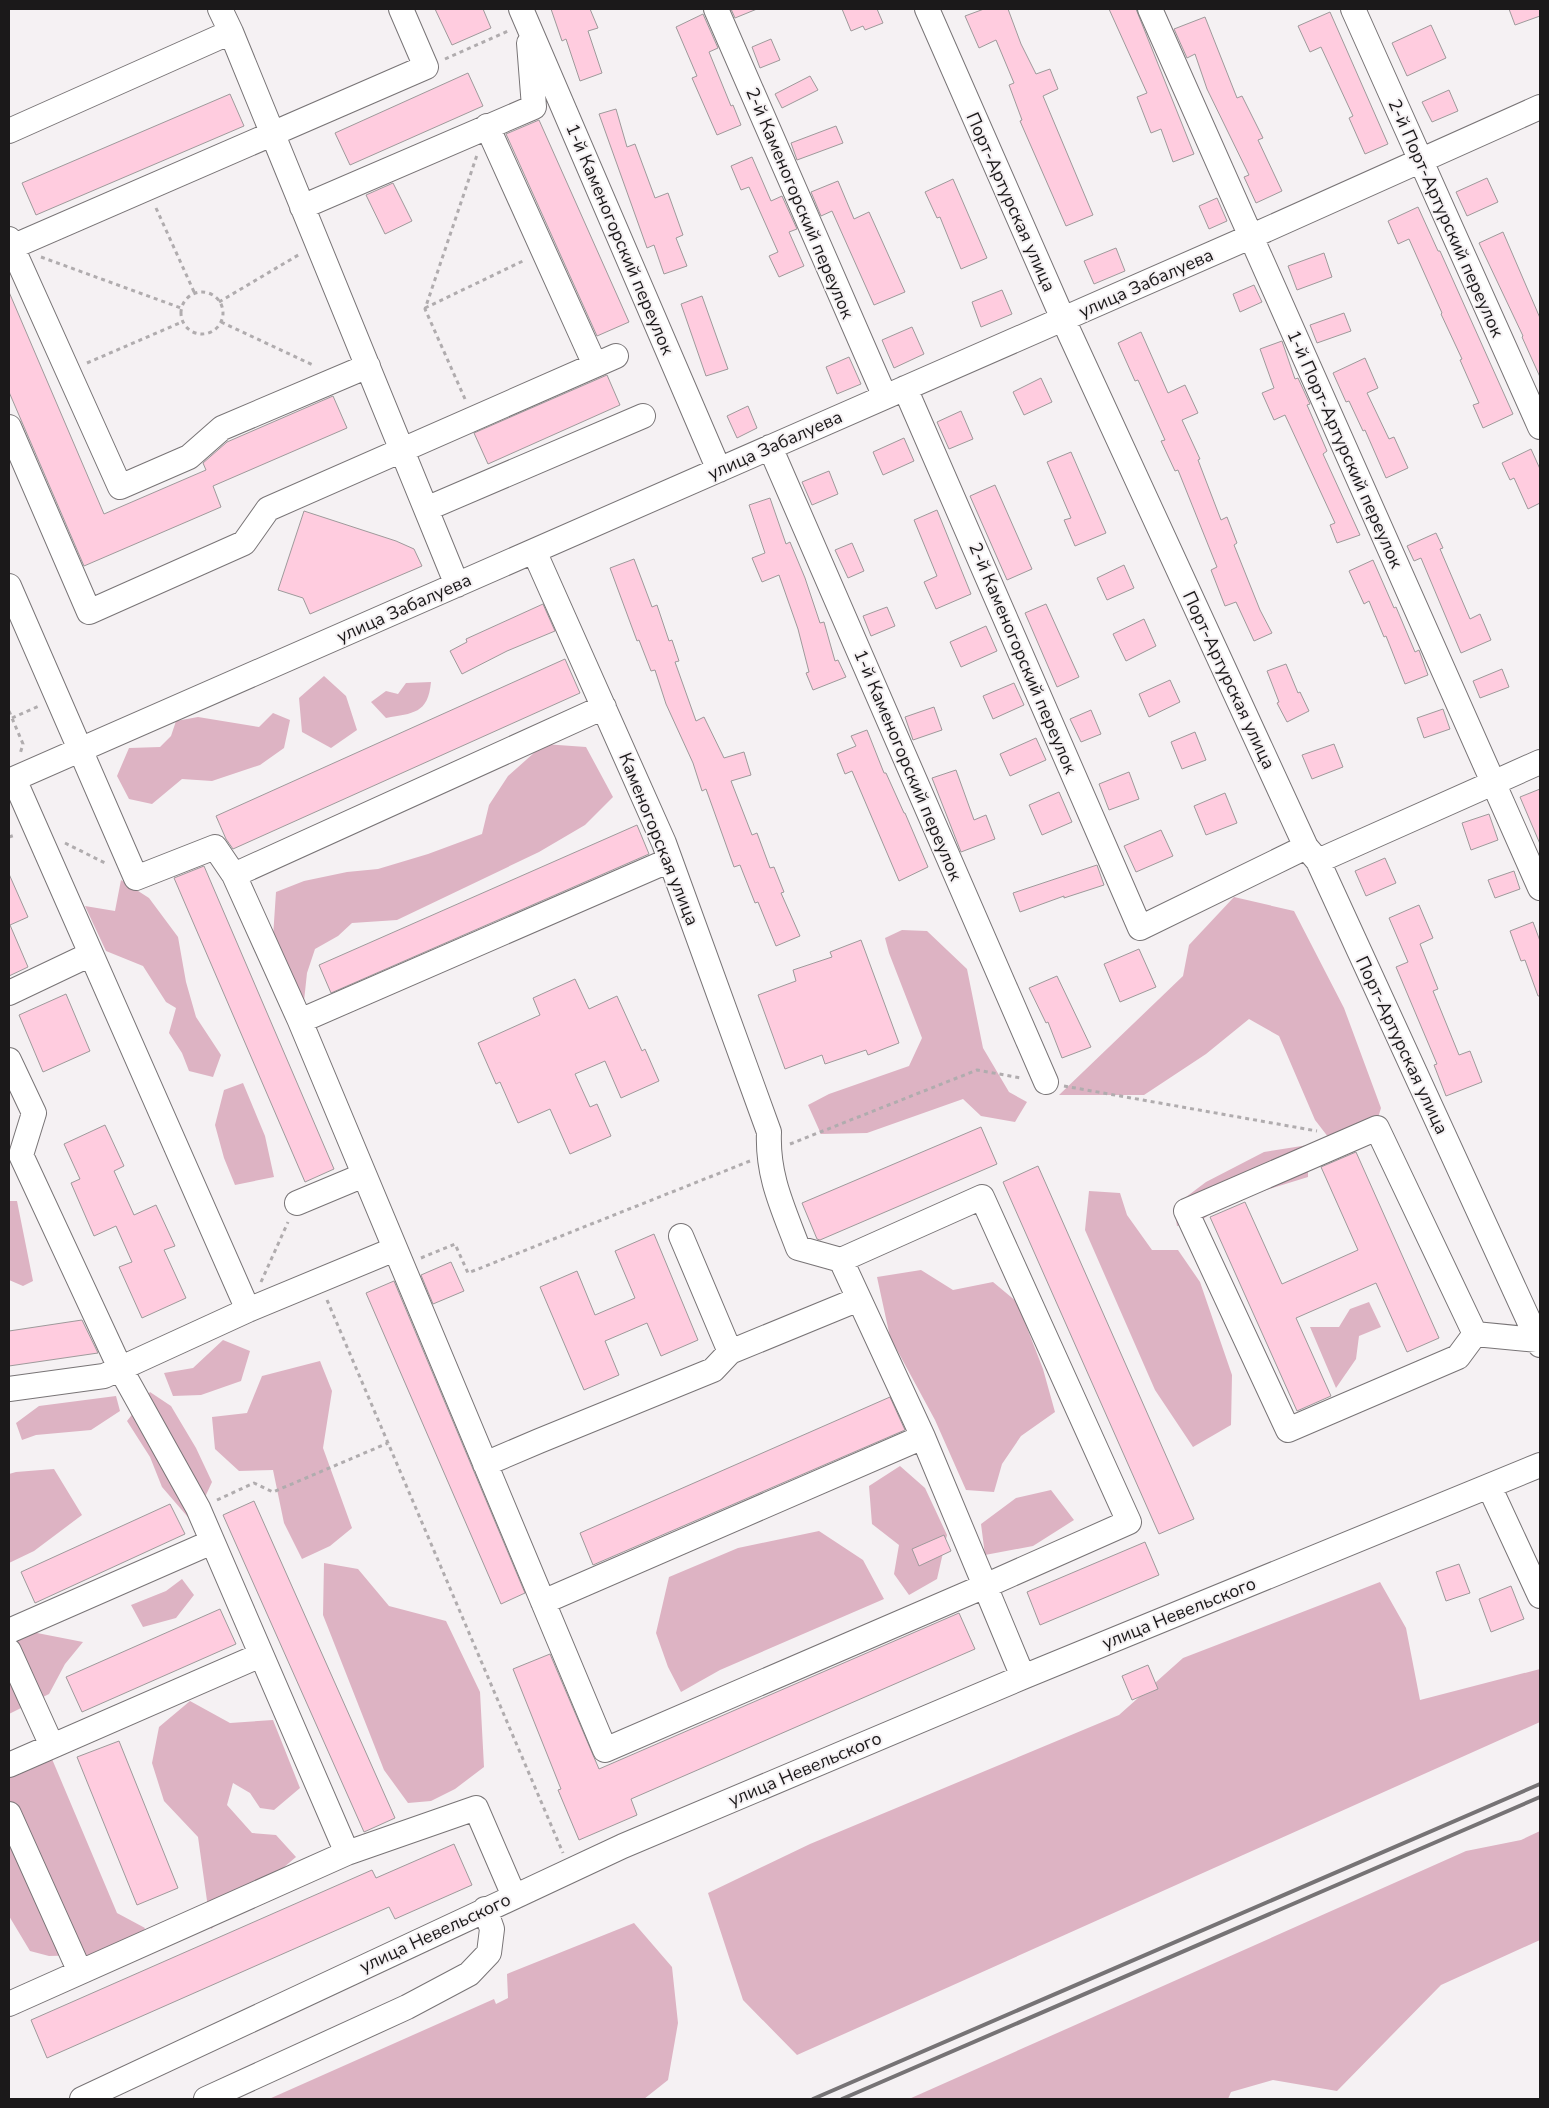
<svg xmlns="http://www.w3.org/2000/svg" width="1549" height="2108" font-family="'Nunito Sans',sans-serif">
  <style>
    .green { fill: #ddb3c3 }
    .building { fill: #ffccdf; stroke: #9e9a9b }
    .lines { fill: none; stroke-linecap: round; stroke-linejoin: round }
    .minor-casing { stroke: #787476; stroke-width: 26 }
    .path { stroke: #b0acae; stroke-width: 3; stroke-dasharray: 4 4; stroke-linecap: butt }
    .minor { stroke: #fff; stroke-width: 24 }
    .rail { stroke: #767375; stroke-width: 4 }
    .labels { text-anchor: middle; dominant-baseline: central; stroke-width: 4; stroke-linejoin: round; paint-order: stroke }
    .street-label { font-size: 18px; fill: #1b191a; stroke: #f5f1f3 }
  </style>
  <rect width="100%" height="100%" fill="#f5f1f3"/>
  <path class="green" d="M 324,676 L 346,696 L 357,730 L 331,748 L 302,732 L 299,698 Z
    M 431,682 C 428,714 413,713 386,718 L 371,702 L 386,691 L 398,694 L 406,683 Z
    M 273,713 L 290,720 L 284,748 L 260,765 L 212,781 L 182,779 L 152,804 L 129,799 L 117,776 L 129,748 L 160,747 L 171,736 L 176,721 L 198,717 L 259,727 Z
    M 544,744 L 586,747 L 613,797 L 585,825 L 539,852 L 397,920 L 352,923 L 338,936 L 315,949 L 307,973 L 304,1001 L 273,937 L 276,892 L 304,881 L 347,872 L 378,869 L 428,854 L 482,834 L 489,805 L 508,776 Z
    M 121,880 L 149,898 L 178,937 L 186,982 L 196,1017 L 221,1055 L 213,1077 L 189,1071 L 182,1053 L 169,1033 L 176,1008 L 166,1002 L 143,966 L 106,951 L 85,906 L 115,911 Z
    M 1234,897 L 1294,911 L 1344,1008 L 1381,1108 L 1373,1134 L 1332,1142 L 1315,1120 L 1279,1036 L 1249,1019 L 1206,1054 L 1144,1095 L 1059,1095 L 1183,976 L 1189,945 Z
    M 902,930 L 927,931 L 967,969 L 983,1048 L 1009,1092 L 1027,1102 L 1015,1122 L 981,1116 L 963,1099 L 867,1133 L 821,1134 L 808,1105 L 829,1094 L 909,1066 L 922,1038 L 889,953 L 885,938 Z
    M 243,1083 L 265,1136 L 274,1177 L 235,1185 L 224,1158 L 215,1125 L 224,1090 Z
    M 1308,1145 L 1308,1177 L 1221,1204 L 1201,1221 L 1177,1226 L 1174,1206 L 1206,1182 L 1264,1152 Z
    M 1089,1191 L 1120,1193 L 1127,1215 L 1152,1250 L 1178,1250 L 1200,1282 L 1232,1375 L 1231,1425 L 1193,1447 L 1155,1390 L 1085,1230 Z
    M 9,1201 L 17,1201 L 33,1281 L 23,1286 L 9,1280 Z
    M 921,1270 L 953,1290 L 993,1282 L 1017,1302 L 1043,1369 L 1055,1412 L 1021,1436 L 1002,1464 L 994,1492 L 966,1490 L 935,1420 L 890,1337 L 877,1277 Z
    M 1369,1302 L 1381,1327 L 1359,1336 L 1356,1359 L 1336,1388 L 1310,1327 L 1339,1327 L 1350,1309 Z
    M 223,1340 L 250,1351 L 241,1381 L 201,1395 L 173,1396 L 164,1373 L 193,1368 Z
    M 320,1361 L 332,1391 L 323,1448 L 352,1528 L 330,1546 L 302,1559 L 284,1523 L 273,1470 L 239,1471 L 215,1449 L 212,1417 L 247,1413 L 262,1376 Z
    M 150,1392 L 171,1406 L 196,1448 L 212,1482 L 193,1523 L 162,1487 L 150,1457 L 127,1421 Z
    M 116,1396 L 120,1411 L 91,1430 L 36,1435 L 22,1440 L 16,1423 L 39,1406 Z
    M 900,1466 L 925,1488 L 947,1535 L 937,1579 L 909,1595 L 894,1574 L 899,1545 L 872,1524 L 869,1486 Z
    M 54,1469 L 82,1515 L 34,1551 L 9,1563 L 9,1474 L 16,1472 Z
    M 1051,1490 L 1074,1520 L 1033,1546 L 985,1555 L 981,1524 L 1016,1498 Z
    M 819,1531 L 863,1560 L 884,1599 L 720,1670 L 681,1692 L 668,1667 L 656,1633 L 669,1577 L 738,1548 Z
    M 324,1563 L 358,1569 L 389,1606 L 446,1621 L 480,1692 L 484,1767 L 455,1789 L 431,1801 L 408,1803 L 384,1770 L 323,1615 Z
    M 182,1579 L 194,1595 L 176,1618 L 143,1627 L 131,1605 L 166,1591 Z
    M 1380,1582 L 1406,1628 L 1420,1700 L 1540,1669 L 1540,1722 L 797,2055 L 743,2000 L 708,1893 L 810,1844 L 1119,1715 L 1183,1658 Z
    M 9,1622 L 37,1633 L 83,1642 L 65,1664 L 49,1694 L 9,1714 Z
    M 190,1701 L 230,1723 L 273,1720 L 300,1788 L 274,1810 L 260,1808 L 250,1793 L 233,1783 L 227,1805 L 252,1833 L 276,1835 L 296,1857 L 211,1929 L 198,1837 L 164,1801 L 152,1763 L 159,1727 Z
    M 52,1759 L 117,1913 L 145,1928 L 122,1967 L 88,1955 L 49,1956 L 30,1951 L 9,1916 L 9,1773 Z
    M 1540,1831 L 1540,1940 L 1441,1985 L 1337,2091 L 1273,2080 L 1231,2092 L 1228,2099 L 909,2099 L 1466,1851 L 1521,1840 Z
    M 634,1923 L 672,1967 L 678,2023 L 668,2080 L 644,2099 L 269,2099 L 494,1999 L 496,2004 L 508,1998 L 507,1974 Z"/>
  <path class="building" d="M 435,9 L 483,9 L 491,28 L 452,45 Z
    M 551,9 L 590,9 L 598,28 L 588,31 L 602,73 L 580,81 L 566,39 L 562,41 Z
    M 731,9 L 757,9 L 735,18 Z
    M 842,9 L 877,9 L 883,23 L 865,30 L 863,26 L 851,31 Z
    M 984,9 L 1008,9 L 1021,44 L 1036,74 L 1050,69 L 1058,89 L 1043,96 L 1093,215 L 1066,226 L 1020,121 L 1022,120 L 1009,85 L 1014,83 L 996,40 L 979,48 L 965,16 Z
    M 1109,9 L 1136,9 L 1194,154 L 1173,162 L 1161,129 L 1151,133 L 1137,97 L 1147,93 Z
    M 1509,9 L 1540,9 L 1540,16 L 1515,25 Z
    M 1330,12 L 1388,144 L 1365,154 L 1349,118 L 1353,116 L 1321,47 L 1310,52 L 1298,26 Z
    M 703,14 L 718,48 L 709,52 L 731,106 L 733,105 L 741,125 L 717,135 L 692,78 L 697,76 L 676,27 Z
    M 1205,17 L 1237,98 L 1242,96 L 1263,138 L 1258,140 L 1282,191 L 1256,203 L 1244,177 L 1249,175 L 1207,89 L 1195,54 L 1187,58 L 1174,29 Z
    M 1431,25 L 1446,58 L 1407,76 L 1392,43 Z
    M 771,39 L 780,60 L 760,68 L 752,47 Z
    M 468,73 L 483,106 L 350,165 L 335,133 Z
    M 810,76 L 818,90 L 782,108 L 775,94 Z
    M 1449,90 L 1458,111 L 1432,122 L 1422,102 Z
    M 230,94 L 244,126 L 36,215 L 22,183 Z
    M 616,109 L 627,147 L 635,144 L 655,198 L 668,193 L 683,235 L 676,238 L 687,266 L 664,274 L 654,245 L 647,248 L 599,114 Z
    M 539,120 L 629,322 L 597,336 L 506,134 Z
    M 836,126 L 843,143 L 797,160 L 791,143 Z
    M 752,157 L 771,201 L 782,196 L 797,229 L 789,232 L 804,266 L 779,277 L 769,256 L 778,252 L 749,187 L 741,190 L 731,166 Z
    M 1487,178 L 1498,202 L 1467,216 L 1456,192 Z
    M 953,179 L 987,258 L 961,269 L 940,217 L 937,218 L 925,192 Z
    M 838,181 L 854,219 L 869,212 L 905,292 L 874,305 L 832,211 L 821,216 L 811,192 Z
    M 393,183 L 412,221 L 385,234 L 366,195 Z
    M 1217,198 L 1227,221 L 1209,229 L 1199,206 Z
    M 1418,207 L 1438,251 L 1440,251 L 1513,414 L 1483,428 L 1473,405 L 1479,403 L 1460,360 L 1462,359 L 1441,314 L 1442,313 L 1409,239 L 1398,244 L 1388,221 Z
    M 1503,232 L 1540,318 L 1540,377 L 1522,337 L 1523,336 L 1479,243 Z
    M 1116,248 L 1125,271 L 1094,284 L 1084,261 Z
    M 1324,253 L 1332,277 L 1297,290 L 1288,266 Z
    M 1254,285 L 1262,302 L 1240,312 L 1233,294 Z
    M 1002,290 L 1012,314 L 981,327 L 972,302 Z
    M 9,292 L 104,514 L 206,470 L 203,463 L 227,442 L 333,396 L 347,428 L 213,486 L 221,507 L 84,566 L 9,392 Z
    M 702,296 L 728,369 L 706,376 L 681,304 Z
    M 1344,313 L 1351,331 L 1317,343 L 1310,325 Z
    M 912,327 L 924,354 L 894,368 L 882,340 Z
    M 1141,332 L 1168,393 L 1185,385 L 1198,413 L 1182,420 L 1200,459 L 1198,460 L 1221,520 L 1227,517 L 1237,543 L 1234,545 L 1260,610 L 1272,633 L 1254,641 L 1236,602 L 1225,606 L 1211,570 L 1217,567 L 1178,470 L 1175,471 L 1161,441 L 1165,440 L 1138,380 L 1135,381 L 1118,343 Z
    M 1282,341 L 1295,379 L 1298,378 L 1310,404 L 1307,405 L 1327,451 L 1323,454 L 1360,535 L 1337,543 L 1330,525 L 1335,523 L 1285,415 L 1274,420 L 1262,393 L 1274,388 L 1260,349 Z
    M 849,357 L 861,384 L 837,394 L 826,367 Z
    M 1365,358 L 1378,388 L 1367,393 L 1389,439 L 1394,437 L 1408,468 L 1386,478 L 1365,430 L 1363,431 L 1349,401 L 1346,402 L 1333,373 Z
    M 607,375 L 620,405 L 488,464 L 474,433 Z
    M 1041,378 L 1052,402 L 1024,415 L 1013,392 Z
    M 748,406 L 757,428 L 737,438 L 727,416 Z
    M 961,411 L 973,439 L 949,449 L 937,422 Z
    M 904,438 L 914,461 L 883,475 L 873,452 Z
    M 1531,449 L 1540,469 L 1540,503 L 1528,509 L 1514,478 L 1510,480 L 1502,463 Z
    M 1071,452 L 1106,533 L 1075,546 L 1064,520 L 1071,518 L 1047,462 Z
    M 829,471 L 838,494 L 812,505 L 802,482 Z
    M 995,485 L 1032,569 L 1007,580 L 970,496 Z
    M 770,498 L 786,544 L 790,542 L 805,578 L 820,623 L 824,622 L 835,661 L 838,660 L 846,677 L 813,690 L 806,673 L 809,672 L 798,629 L 779,575 L 762,582 L 752,558 L 765,553 L 749,505 Z
    M 937,510 L 971,594 L 936,609 L 924,582 L 937,576 L 914,520 Z
    M 304,511 L 396,541 L 414,549 L 422,566 L 310,614 L 303,598 L 278,590 Z
    M 1436,533 L 1443,548 L 1440,549 L 1470,619 L 1480,614 L 1491,640 L 1461,653 L 1421,558 L 1414,561 L 1407,546 Z
    M 852,543 L 864,571 L 848,578 L 835,550 Z
    M 634,559 L 652,607 L 657,605 L 669,641 L 672,640 L 679,661 L 675,662 L 696,721 L 704,717 L 724,758 L 744,752 L 751,775 L 731,781 L 752,835 L 757,833 L 770,868 L 774,867 L 784,892 L 781,893 L 800,936 L 776,946 L 758,902 L 755,903 L 740,865 L 734,867 L 706,789 L 702,791 L 693,763 L 666,704 L 655,670 L 651,671 L 639,640 L 637,641 L 610,568 Z
    M 1373,560 L 1394,608 L 1396,607 L 1415,652 L 1419,650 L 1428,675 L 1405,684 L 1386,636 L 1384,637 L 1369,601 L 1364,604 L 1349,571 Z
    M 1124,565 L 1134,588 L 1107,600 L 1097,578 Z
    M 543,604 L 555,631 L 507,651 L 462,674 L 450,651 L 467,642 L 466,639 Z
    M 1046,604 L 1079,677 L 1057,687 L 1025,613 Z
    M 887,607 L 895,626 L 871,636 L 863,616 Z
    M 1144,619 L 1156,646 L 1126,661 L 1113,634 Z
    M 986,626 L 997,651 L 961,667 L 950,642 Z
    M 565,659 L 580,693 L 233,849 L 226,839 L 216,816 Z
    M 1286,664 L 1298,693 L 1300,692 L 1309,711 L 1287,722 L 1277,703 L 1279,702 L 1267,671 Z
    M 1502,669 L 1509,687 L 1480,698 L 1473,681 Z
    M 1170,680 L 1180,702 L 1149,717 L 1139,694 Z
    M 1014,683 L 1024,705 L 993,719 L 983,696 Z
    M 934,707 L 942,730 L 913,740 L 905,717 Z
    M 1443,709 L 1450,729 L 1424,738 L 1417,718 Z
    M 1091,710 L 1101,734 L 1081,742 L 1070,719 Z
    M 867,730 L 884,773 L 886,773 L 904,813 L 905,813 L 928,867 L 899,881 L 852,771 L 845,774 L 837,754 L 856,746 L 851,736 Z
    M 1195,732 L 1206,760 L 1182,769 L 1171,742 Z
    M 1036,738 L 1046,760 L 1010,776 L 1000,754 Z
    M 1334,744 L 1343,767 L 1312,779 L 1302,755 Z
    M 956,770 L 974,820 L 986,815 L 995,839 L 961,852 L 932,778 Z
    M 1129,772 L 1139,799 L 1109,810 L 1099,784 Z
    M 1540,789 L 1540,844 L 1520,797 Z
    M 1059,792 L 1072,822 L 1042,835 L 1029,805 Z
    M 1225,793 L 1237,823 L 1206,835 L 1194,806 Z
    M 1489,814 L 1498,840 L 1471,850 L 1462,823 Z
    M 637,825 L 649,854 L 331,993 L 319,965 Z
    M 1161,830 L 1173,856 L 1136,872 L 1124,846 Z
    M 1385,858 L 1396,883 L 1366,896 L 1355,871 Z
    M 1097,865 L 1104,885 L 1064,898 L 1064,896 L 1020,912 L 1013,893 Z
    M 204,866 L 334,1169 L 305,1182 L 174,878 Z
    M 1514,871 L 1520,889 L 1495,898 L 1488,880 Z
    M 9,874 L 28,917 L 10,925 L 28,967 L 9,976 Z
    M 1419,905 L 1433,938 L 1420,944 L 1438,989 L 1433,991 L 1459,1055 L 1470,1051 L 1482,1082 L 1446,1096 L 1434,1065 L 1437,1064 L 1396,967 L 1408,962 L 1389,918 Z
    M 1533,922 L 1540,941 L 1540,996 L 1538,996 L 1525,960 L 1521,961 L 1510,931 Z
    M 861,940 L 899,1043 L 868,1055 L 866,1050 L 825,1064 L 822,1055 L 785,1069 L 758,995 L 796,981 L 793,970 L 832,957 L 830,952 Z
    M 1139,949 L 1156,987 L 1120,1002 L 1104,964 Z
    M 1057,976 L 1091,1047 L 1062,1058 L 1048,1022 L 1046,1023 L 1029,988 Z
    M 575,979 L 589,1009 L 617,996 L 642,1051 L 645,1049 L 659,1081 L 621,1098 L 605,1061 L 575,1074 L 590,1107 L 597,1104 L 611,1136 L 570,1154 L 550,1109 L 518,1123 L 500,1082 L 496,1084 L 478,1043 L 540,1015 L 533,998 Z
    M 66,994 L 90,1051 L 43,1072 L 19,1015 Z
    M 105,1125 L 124,1166 L 114,1171 L 134,1215 L 156,1205 L 175,1246 L 164,1250 L 186,1298 L 142,1318 L 119,1267 L 132,1262 L 116,1226 L 94,1236 L 71,1183 L 80,1179 L 64,1144 Z
    M 981,1127 L 997,1164 L 820,1240 L 817,1239 L 802,1203 Z
    M 1356,1152 L 1439,1338 L 1407,1352 L 1376,1283 L 1296,1318 L 1331,1396 L 1297,1411 L 1210,1217 L 1245,1202 L 1282,1284 L 1358,1250 L 1321,1167 Z
    M 1038,1166 L 1194,1519 L 1159,1534 L 1003,1182 Z
    M 654,1234 L 698,1340 L 661,1356 L 647,1323 L 605,1341 L 619,1375 L 584,1390 L 540,1287 L 577,1271 L 595,1315 L 635,1298 L 615,1251 Z
    M 451,1262 L 464,1291 L 433,1304 L 421,1275 Z
    M 394,1281 L 525,1593 L 501,1604 L 366,1293 Z
    M 82,1320 L 98,1353 L 9,1366 L 9,1331 Z
    M 890,1397 L 905,1430 L 593,1565 L 580,1533 Z
    M 254,1501 L 395,1818 L 364,1832 L 223,1515 Z
    M 170,1504 L 185,1534 L 35,1603 L 21,1572 Z
    M 944,1535 L 951,1551 L 919,1566 L 912,1549 Z
    M 1145,1542 L 1159,1575 L 1040,1625 L 1027,1592 Z
    M 1459,1564 L 1470,1593 L 1446,1601 L 1436,1572 Z
    M 1511,1586 L 1524,1619 L 1491,1632 L 1479,1599 Z
    M 220,1609 L 236,1644 L 82,1712 L 66,1677 Z
    M 959,1613 L 975,1649 L 631,1799 L 637,1815 L 579,1840 L 558,1790 L 561,1789 L 513,1669 L 550,1654 L 599,1769 Z
    M 1148,1665 L 1158,1689 L 1132,1700 L 1122,1676 Z
    M 119,1741 L 178,1888 L 137,1905 L 77,1757 Z
    M 454,1844 L 472,1885 L 395,1919 L 389,1907 L 47,2058 L 31,2020 L 372,1870 L 376,1878 Z"/>
  <g class="lines">
    <g class="minor-casing">
      <path id="minor" d="M 220,9 L 231,32
        M 521,9 L 719,470
        M 716,9 L 885,397
        M 927,9 L 1063,319 L 1306,847 L 1318,861 L 1540,1345
        M 1150,9 L 1540,888
        M 1353,9 L 1540,427
        M 487,126 L 595,365
        M 9,131 L 231,32 L 457,585
        M 302,207 L 534,107 L 529,43
        M 9,239 L 12,247 L 426,67 L 401,9
        M 12,247 L 120,487 L 189,457 L 222,428 L 368,366
        M 905,388 L 1140,928 L 1306,847
        M 9,427 L 89,612 L 244,543 L 268,509 L 616,356
        M 770,447 L 1046,1082
        M 426,509 L 643,416
        M 534,551 L 664,843 L 769,1132 C 767,1176 783,1208 798,1248 L 841,1260 L 923,1437 L 1023,1677
        M 9,586 L 136,878 L 215,847 L 234,875 L 300,1021 L 670,860
        M 9,781 L 1250,237 L 1540,107
        M 1318,861 L 1540,762
        M 234,875 L 604,707
        M 9,993 L 91,954
        M 300,1021 L 605,1750 L 985,1586 L 1129,1522 L 982,1197 L 841,1260
        M 9,1060 L 34,1113 L 21,1155 L 120,1368 L 198,1508 L 347,1853 L 476,1808 L 514,1896
        M 297,1203 L 364,1175
        M 681,1236 L 730,1352
        M 248,1310 L 395,1249
        M 1475,1334 L 1458,1357 L 1288,1430 L 1186,1211 L 1377,1128 L 1475,1334 L 1537,1340
        M 9,1389 L 104,1376 L 248,1310 L 14,779
        M 485,1464 L 539,1441 L 713,1370 L 730,1352 L 859,1299
        M 1489,1486 L 1540,1596
        M 543,1602 L 923,1437
        M 9,1631 L 212,1542
        M 9,1651 L 52,1746
        M 9,1765 L 261,1655
        M 9,1814 L 80,1972
        M 9,2004 L 347,1853
        M 82,2099 L 623,1846 L 1023,1677 L 1540,1465
        M 206,2099 L 407,2007 L 469,1974 L 489,1953 L 492,1929 L 485,1909"/>
    </g>
    <path class="path" d="M 445,59 L 508,31
      M 156,208 L 195,294
      M 41,257 L 181,308
      M181 313a21 21 0 1 1 42 0a21 21 0 1 1-42 0Z
      M 219,302 L 300,254
      M 425,308 L 525,260
      M 221,322 L 315,366
      M 87,363 L 182,322
      M 465,399 L 425,309 L 477,155
      M 9,711 L 23,744 L 20,754
      M 12,718 L 39,706
      M 9,837 L 15,835
      M 65,843 L 107,864
      M 1064,1086 L 1317,1131
      M 790,1144 L 977,1070 L 1021,1078
      M 421,1258 L 455,1244 L 468,1273 L 750,1161
      M 261,1282 L 288,1222
      M 327,1300 L 563,1853
      M 217,1500 L 254,1483 L 273,1492 L 388,1443"/>
    <use href="#minor" class="minor"/>
    <path class="rail" d="M 813,2099 L 1540,1784
      M 842,2099 L 1540,1797"/>
  </g>
  <g class="labels">
    <g class="street-label">
      <text transform="translate(1011 202) rotate(66)">Порт-Артурская улица</text>
      <text transform="translate(800 203) rotate(67)">2-й Каменогорский переулок</text>
      <text transform="translate(1446 218) rotate(66)">2-й Порт-Артурский переулок</text>
      <text transform="translate(620 239) rotate(67)">1-й Каменогорский переулок</text>
      <text transform="translate(1146 283) rotate(-24)">улица Забалуева</text>
      <text transform="translate(775 445) rotate(-24)">улица Забалуева</text>
      <text transform="translate(1345 449) rotate(66)">1-й Порт-Артурский переулок</text>
      <text transform="translate(404 608) rotate(-24)">улица Забалуева</text>
      <text transform="translate(1023 658) rotate(67)">2-й Каменогорский переулок</text>
      <text transform="translate(1229 680) rotate(65)">Порт-Артурская улица</text>
      <text transform="translate(908 765) rotate(67)">1-й Каменогорский переулок</text>
      <text transform="translate(659 839) rotate(68)">Каменогорская улица</text>
      <text transform="translate(1402 1045) rotate(65)">Порт-Артурская улица</text>
      <text transform="translate(1179 1613) rotate(-22)">улица Невельского</text>
      <text transform="translate(805 1769) rotate(-23)">улица Невельского</text>
      <text transform="translate(435 1933) rotate(-25)">улица Невельского</text>
    </g>
  </g>
  <rect width="1549" height="2108" fill="none" stroke="#1b191a" stroke-width="20"/>
</svg>
